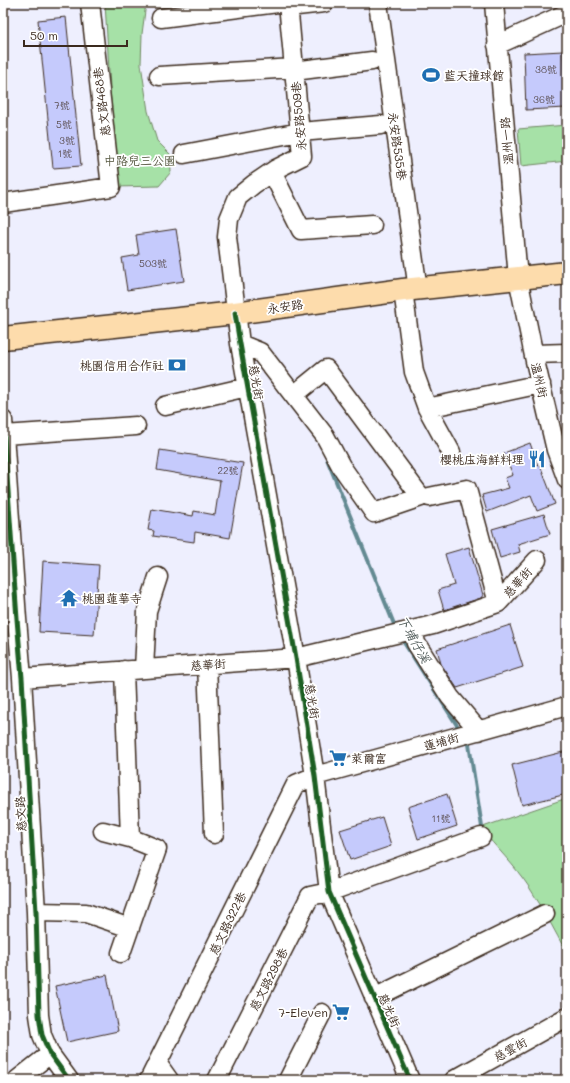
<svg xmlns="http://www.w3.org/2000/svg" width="570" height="1083" font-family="Mali,'LXGW WenKai TC',sans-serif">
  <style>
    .green { fill: #a6e1a7; stroke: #708662 }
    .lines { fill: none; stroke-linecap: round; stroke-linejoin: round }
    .stream { stroke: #648a92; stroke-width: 4 }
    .building { fill: #c5cafc; stroke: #3b2a1e }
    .minor-casing { stroke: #3b2a1e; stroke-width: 21 }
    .major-casing { stroke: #3b2a1e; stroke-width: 25 }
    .minor { stroke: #fff; stroke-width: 18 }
    .major { stroke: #fddcac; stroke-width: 22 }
    .cycleway-casing { stroke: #fff; stroke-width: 8 }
    .cycleway { stroke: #1b5e20; stroke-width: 5 }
    .labels { text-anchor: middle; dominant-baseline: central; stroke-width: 3.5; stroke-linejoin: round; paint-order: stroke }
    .number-label { font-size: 10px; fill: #5e5256 }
    .poi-label { font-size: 12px; fill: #3b2a1e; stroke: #fff; text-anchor: start }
    .street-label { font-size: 12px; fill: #3b2a1e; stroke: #fff }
    .park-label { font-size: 12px; fill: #565840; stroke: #fff }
    .water-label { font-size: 13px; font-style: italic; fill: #4f5a58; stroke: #fff }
  </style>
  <rect width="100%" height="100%" fill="#eeeffe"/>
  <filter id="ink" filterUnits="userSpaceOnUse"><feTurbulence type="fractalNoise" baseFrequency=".025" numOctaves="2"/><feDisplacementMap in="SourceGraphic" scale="8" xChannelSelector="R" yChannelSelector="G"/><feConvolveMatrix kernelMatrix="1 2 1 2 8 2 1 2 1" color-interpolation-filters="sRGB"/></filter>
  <g filter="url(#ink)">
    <path class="green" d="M 105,3 L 146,3 L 142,34 L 141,64 L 148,111 L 157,141 L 170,154 L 171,172 L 159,186 L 116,187 Z
      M 567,125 L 567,161 L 521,166 L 518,129 Z
      M 567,798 L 567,954 C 555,931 543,908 529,887 C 515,866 496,847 480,828 Z"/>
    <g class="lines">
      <path class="stream" d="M 327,459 L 396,629
        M 401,638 L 460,730
        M 466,739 L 469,744 L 482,827"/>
    </g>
    <path class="building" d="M 66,17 L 81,166 L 53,168 L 38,20 Z
      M 563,51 L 566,108 L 526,110 L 524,53 Z
      M 176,229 L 184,281 L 127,290 L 122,258 L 139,255 L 136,235 Z
      M 530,443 L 538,466 L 540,465 L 555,504 L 537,511 L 531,495 L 487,512 L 482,495 L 509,488 L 505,478 L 513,475 L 504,453 Z
      M 160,450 L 243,463 L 230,538 L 195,532 L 194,542 L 153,536 L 154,531 L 148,530 L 152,509 L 193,516 L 194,511 L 215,515 L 220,481 L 157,470 Z
      M 544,514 L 550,534 L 518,544 L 520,552 L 500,558 L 492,529 Z
      M 469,547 L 483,595 L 481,598 L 444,610 L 438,590 L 454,585 L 445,554 Z
      M 43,561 L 99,565 L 94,635 L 39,632 Z
      M 510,625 L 523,667 L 457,688 L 441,664 L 437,649 Z
      M 567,751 L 567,794 L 522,805 L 512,765 Z
      M 447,794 L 457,826 L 418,839 L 408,807 Z
      M 382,817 L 391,846 L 350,860 L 340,830 Z
      M 107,975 L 118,1031 L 67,1042 L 55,986 Z"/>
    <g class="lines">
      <g class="minor-casing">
        <path id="minor" d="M 288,3 L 302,156 L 276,169 L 254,184 L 238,197 L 229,219 L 227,237 L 240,344 L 296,658 L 315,776 L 329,892 L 410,1080
          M 378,3 L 418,290
          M 494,3 L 518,278 L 535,361 L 556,450 L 567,480
          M 288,7 L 324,3
          M 161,18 L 278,3
          M 497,45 L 567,13
          M 294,71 L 372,61
          M 159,76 L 294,68
          M 184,154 L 300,132 L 381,125
          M 272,172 L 301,230 L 372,225
          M 3,203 L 111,187 L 90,3
          M 403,290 L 414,372 L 427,408 L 451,452
          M 240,344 L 260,352 L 325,436 L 341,466 L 374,513 L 421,497 L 326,369 L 294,395
          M 534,354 L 567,353
          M 165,406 L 247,387
          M 427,408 L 541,384
          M 3,420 L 17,619 L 22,678 L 36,912 L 39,1015 L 42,1035 L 50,1054 L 69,1080
          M 4,435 L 136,426
          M 429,497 L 467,489 L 498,603
          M 413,630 L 416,643 L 450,697 L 479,731
          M 207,664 L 214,834
          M 144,669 L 147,611 L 158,577
          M 124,670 L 130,838
          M 22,678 L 296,658 L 433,625 L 498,603 L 537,560
          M 103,831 L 130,838 L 157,849 L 121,953
          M 36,912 L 86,913 L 130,928
          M 374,998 L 545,914
          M 157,1063 L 169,1080
          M 17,1080 L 50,1054
          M 149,1080 L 296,784 L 315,776 L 567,706
          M 217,1080 L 310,896 L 329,892 L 481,837
          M 288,1080 L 322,1013
          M 454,1080 L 567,1017"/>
      </g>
      <g class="major-casing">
        <path id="major" d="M 3,338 L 235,313 L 403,290 L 567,273"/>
      </g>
      <use href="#minor" class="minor"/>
      <use href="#major" class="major"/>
      <g class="cycleway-casing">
        <path id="cycleway" d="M 235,313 L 240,344 L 296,658 L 315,776 L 329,892 L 410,1080
          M 3,420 L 17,619 L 22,678 L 36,912 L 39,1015 L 42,1035 L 50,1054 L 69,1080"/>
      </g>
      <use href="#cycleway" class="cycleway"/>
    </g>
  </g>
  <defs>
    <g id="stadium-bare" transform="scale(1.38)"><path d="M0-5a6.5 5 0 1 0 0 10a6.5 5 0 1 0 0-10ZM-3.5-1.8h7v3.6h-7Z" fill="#1f6fb2" stroke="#fff" stroke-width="2.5" paint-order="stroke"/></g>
    <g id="bank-bare" transform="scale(1.38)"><path d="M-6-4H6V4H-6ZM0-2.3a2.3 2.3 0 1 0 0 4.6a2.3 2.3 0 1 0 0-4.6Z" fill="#1f6fb2" stroke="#fff" stroke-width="2.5" paint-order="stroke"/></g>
    <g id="restaurant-bare" transform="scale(1.38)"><path d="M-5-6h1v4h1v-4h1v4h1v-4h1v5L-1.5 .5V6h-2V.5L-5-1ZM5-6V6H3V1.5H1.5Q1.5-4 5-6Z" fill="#1f6fb2" stroke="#fff" stroke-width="2.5" paint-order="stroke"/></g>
    <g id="temple-bare" transform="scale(1.38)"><path d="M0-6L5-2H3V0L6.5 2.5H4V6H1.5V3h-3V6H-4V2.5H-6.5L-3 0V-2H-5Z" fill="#1f6fb2" stroke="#fff" stroke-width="2.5" paint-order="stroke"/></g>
    <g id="supermarket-bare" transform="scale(1.38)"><path d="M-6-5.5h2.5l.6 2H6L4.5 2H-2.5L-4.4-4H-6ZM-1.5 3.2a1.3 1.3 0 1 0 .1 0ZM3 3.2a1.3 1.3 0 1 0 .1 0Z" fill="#1f6fb2" stroke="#fff" stroke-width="2.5" paint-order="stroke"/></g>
  </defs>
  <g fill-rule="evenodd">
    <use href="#stadium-bare" x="431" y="75"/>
    <use href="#bank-bare" x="177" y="365"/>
    <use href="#restaurant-bare" x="537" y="459"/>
    <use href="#temple-bare" x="69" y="598"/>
    <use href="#supermarket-bare" x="338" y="758"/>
    <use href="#supermarket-bare" x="341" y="1012"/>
  </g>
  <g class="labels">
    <g class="number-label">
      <text x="546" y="69">38號</text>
      <text x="544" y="99">36號</text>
      <text x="62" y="105">7號</text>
      <text x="64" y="124">5號</text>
      <text x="67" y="140">3號</text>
      <text x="65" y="153">1號</text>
      <text x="153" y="263">503號</text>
      <text x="228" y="470">22號</text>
      <text x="441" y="818">11號</text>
    </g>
    <g class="poi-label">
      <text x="444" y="75">藍天撞球館</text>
      <text x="164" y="365" text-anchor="end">桃園信用合作社</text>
      <text x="524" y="459" text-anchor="end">櫻桃庒海鮮料理</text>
      <text x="82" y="598">桃園蓮華寺</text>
      <text x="351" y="758">萊爾富</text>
      <text x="328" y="1012" text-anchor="end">7-Eleven</text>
    </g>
    <g class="street-label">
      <text transform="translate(101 102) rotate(-97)">慈文路468巷</text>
      <text transform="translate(298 116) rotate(-95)">永安路509巷</text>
      <text transform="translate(506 141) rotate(-95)">溫州一路</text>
      <text transform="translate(398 146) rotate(82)">永安路535巷</text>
      <text transform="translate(285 306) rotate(-8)">永安路</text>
      <text transform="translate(540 380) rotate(77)">溫州街</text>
      <text transform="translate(257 382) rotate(80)">慈光街</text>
      <text transform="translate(517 582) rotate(-48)">慈華街</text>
      <text transform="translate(208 664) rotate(-4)">慈華街</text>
      <text transform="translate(313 701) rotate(81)">慈光街</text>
      <text transform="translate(441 741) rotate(-16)">蓮埔街</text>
      <text transform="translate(20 814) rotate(-93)">慈文路</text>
      <text transform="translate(227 923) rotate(-64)">慈文路322巷</text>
      <text transform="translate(268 979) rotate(-63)">慈文路298巷</text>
      <text transform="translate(390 1010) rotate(66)">慈光街</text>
      <text transform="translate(510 1049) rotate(-29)">慈雲街</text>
    </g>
    <g class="park-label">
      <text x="140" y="160">中路兒三公園</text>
    </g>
    <g class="water-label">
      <text transform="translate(415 639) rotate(60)">下埔仔溪</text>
    </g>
  </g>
  <rect width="570" height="1083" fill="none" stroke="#fff" stroke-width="16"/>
  <rect x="8" y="8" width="554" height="1067" fill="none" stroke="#3b2a1e" stroke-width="1.5" filter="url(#ink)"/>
  <path d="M24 40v6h103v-6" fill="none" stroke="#3b2a1e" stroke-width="2"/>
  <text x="30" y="40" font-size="12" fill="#3b2a1e" stroke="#ffffff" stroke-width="3" paint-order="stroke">50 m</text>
</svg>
